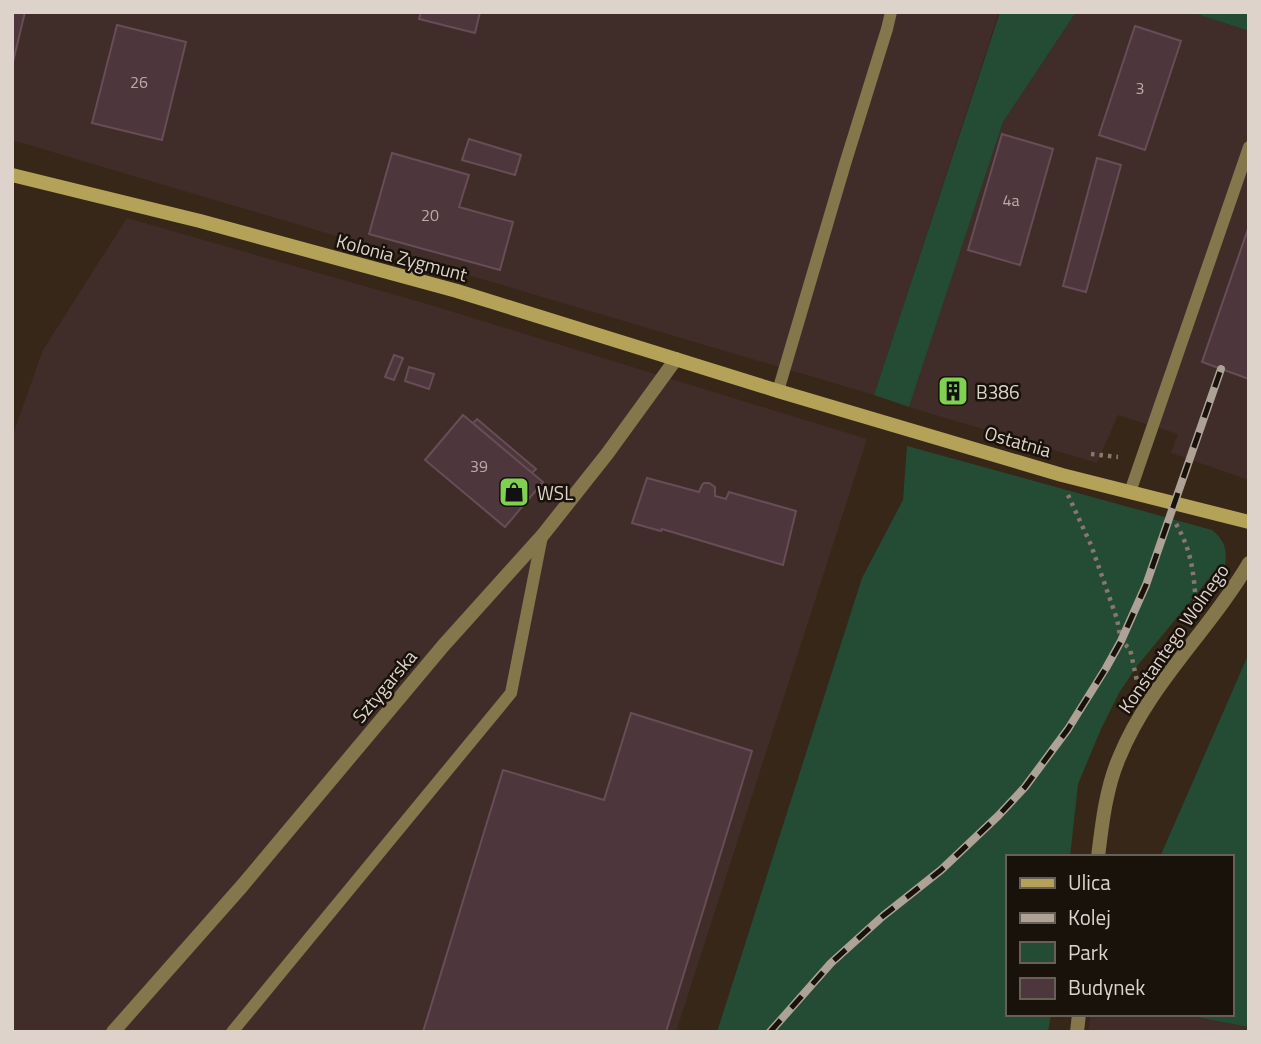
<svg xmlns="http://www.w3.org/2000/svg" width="1261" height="1044" font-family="'Titillium Web',sans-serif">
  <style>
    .industrial { fill: #402d29 }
    .green { fill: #244b34 }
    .building { fill: #4e363d; stroke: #674e56; stroke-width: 2 }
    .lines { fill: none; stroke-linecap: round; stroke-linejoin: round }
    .path { stroke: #86796c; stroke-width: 4.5; stroke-dasharray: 3.5 5; stroke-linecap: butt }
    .lane { stroke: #83774b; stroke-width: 12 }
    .street { stroke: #83774b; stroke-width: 14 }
    .secondary { stroke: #b5a259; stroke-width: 14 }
    .rail-casing { stroke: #aea297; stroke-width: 8 }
    .rail { stroke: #19120b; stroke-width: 5; stroke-dasharray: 16; stroke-linecap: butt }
    .labels { text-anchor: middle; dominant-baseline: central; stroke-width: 5; stroke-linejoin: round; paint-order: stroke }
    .number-label { font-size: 16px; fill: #baaca7 }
    .street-label { font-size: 19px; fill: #ded3ca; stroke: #19120b }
    .poi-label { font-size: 19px; fill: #ded3ca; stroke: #19120b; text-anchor: start }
  </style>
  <rect width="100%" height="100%" fill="#372718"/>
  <path class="industrial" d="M 12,12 L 999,12 L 874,395 L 12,140 Z
    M 1076,12 L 1191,12 L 1249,31 L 1249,480 L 1171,453 L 1178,434 L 1118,415 L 1097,463 L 909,407 L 1003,122 Z
    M 127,218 L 427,304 L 867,439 L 676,1032 L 12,1032 L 12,437 L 43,350 Z
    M 1091,1014 L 1179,1014 L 1249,1027 L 1249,1032 L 1088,1032 Z"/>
  <path class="green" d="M 1000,12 L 1076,12 L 1003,122 L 909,407 L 874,395 Z
    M 1191,12 L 1249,12 L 1249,31 Z
    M 907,446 L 1212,530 C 1228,544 1226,550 1225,570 L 1217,569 L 1137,666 L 1119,693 L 1101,729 L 1078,784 L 1070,857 L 1007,857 L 1007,1014 L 1051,1014 L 1048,1032 L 717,1032 L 862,578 L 903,500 Z
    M 1249,653 L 1249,1027 L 1179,1014 L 1231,1014 L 1231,857 L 1160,857 Z"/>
  <path class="building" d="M 12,12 L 25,12 L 12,66 Z
    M 421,12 L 480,12 L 475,33 L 419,19 Z
    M 117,25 L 186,42 L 162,140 L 92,123 Z
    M 1135,26 L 1181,41 L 1145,150 L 1099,135 Z
    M 1002,134 L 1053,149 L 1020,265 L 968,250 Z
    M 469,139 L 521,155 L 515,175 L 462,160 Z
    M 392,153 L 469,175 L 459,207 L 513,222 L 500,270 L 369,234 Z
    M 1097,158 L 1121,165 L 1086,292 L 1063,286 Z
    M 1249,226 L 1249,379 L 1202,362 Z
    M 394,355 L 403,358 L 394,380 L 385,377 Z
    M 409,367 L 434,374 L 429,389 L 405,381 Z
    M 946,383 L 964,388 L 961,400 L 942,395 Z
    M 463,415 L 543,482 L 505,527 L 425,460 Z
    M 477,419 L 536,469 L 532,473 L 473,423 Z
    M 647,478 L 699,492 L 702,485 L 704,483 L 709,483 L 715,487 L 715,496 L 726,499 L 729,492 L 796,511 L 783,565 L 662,529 L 661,531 L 632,523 Z
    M 631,713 L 752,751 L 666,1032 L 423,1032 L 503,770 L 604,800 Z"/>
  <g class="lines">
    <path class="path" d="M 1091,454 L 1118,457
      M 1068,495 L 1091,545 L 1117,619 L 1121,641 L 1130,649 L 1137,681
      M 1176,524 C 1192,551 1194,575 1196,606"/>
    <path class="lane" d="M 778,391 L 845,164 L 887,29 L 891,12
      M 1130,492 L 1249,147
      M 232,1032 L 511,693 L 542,536"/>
    <path class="street" d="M 1098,857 C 1102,824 1106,788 1119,758 C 1149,684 1209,631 1249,563
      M 113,1032 L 242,886 L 443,646 L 542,536 L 607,454 L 676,359
      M 1077,1032 L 1079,1014"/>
    <path class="secondary" d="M 12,175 L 200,221 L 457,291 L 778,391 L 1062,475 L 1249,522"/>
    <g class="rail-casing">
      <path id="rail" d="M 770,1032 L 831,963 L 883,916 L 941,870 L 998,816 L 1025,787 L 1068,729 L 1106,668 L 1121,641 L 1146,585 L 1221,369"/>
    </g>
    <use href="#rail" class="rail"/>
  </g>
  <defs>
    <g id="building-square" transform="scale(1.575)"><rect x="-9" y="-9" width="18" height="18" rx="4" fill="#80d051" stroke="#19120b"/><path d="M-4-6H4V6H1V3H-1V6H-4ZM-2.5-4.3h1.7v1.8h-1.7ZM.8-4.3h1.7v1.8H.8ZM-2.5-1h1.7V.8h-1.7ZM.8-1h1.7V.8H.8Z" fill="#111"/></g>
    <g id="shop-square" transform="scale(1.575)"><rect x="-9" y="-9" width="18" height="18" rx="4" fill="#80d051" stroke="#19120b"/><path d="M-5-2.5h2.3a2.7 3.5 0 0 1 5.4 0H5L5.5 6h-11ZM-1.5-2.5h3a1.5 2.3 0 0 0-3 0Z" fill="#111"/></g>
  </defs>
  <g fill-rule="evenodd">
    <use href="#building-square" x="953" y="391"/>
    <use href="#shop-square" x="514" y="492"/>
  </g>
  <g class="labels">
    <g class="number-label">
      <text x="139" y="82">26</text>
      <text x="1140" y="88">3</text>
      <text x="1011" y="200">4a</text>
      <text x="430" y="215">20</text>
      <text x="479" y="466">39</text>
    </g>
    <g class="street-label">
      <text transform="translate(402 257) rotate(15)">Kolonia Zygmunt</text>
      <text transform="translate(1018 441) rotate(16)">Ostatnia</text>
      <text transform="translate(1173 638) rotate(-55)">Konstantego Wolnego</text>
      <text transform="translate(384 686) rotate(-50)">Sztygarska</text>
    </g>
    <g class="poi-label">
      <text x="976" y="391">B386</text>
      <text x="537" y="492">WSL</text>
    </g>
  </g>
  <rect width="1261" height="1044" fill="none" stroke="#ded3ca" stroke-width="28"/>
  <rect x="1006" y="855" width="228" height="161" fill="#19120b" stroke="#685f57" stroke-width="2"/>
  <rect x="1020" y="878" width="35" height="10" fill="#b5a259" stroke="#685f57" stroke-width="2"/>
  <text x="1068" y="890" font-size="21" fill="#ded3ca">Ulica</text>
  <rect x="1020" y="913" width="35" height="10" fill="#aea297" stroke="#685f57" stroke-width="2"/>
  <text x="1068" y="925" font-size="21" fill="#ded3ca">Kolej</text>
  <rect x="1020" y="942" width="35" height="21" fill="#244b34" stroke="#685f57" stroke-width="2"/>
  <text x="1068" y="960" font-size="21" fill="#ded3ca">Park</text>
  <rect x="1020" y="978" width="35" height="21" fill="#4e363d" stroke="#685f57" stroke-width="2"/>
  <text x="1068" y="995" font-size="21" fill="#ded3ca">Budynek</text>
</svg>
